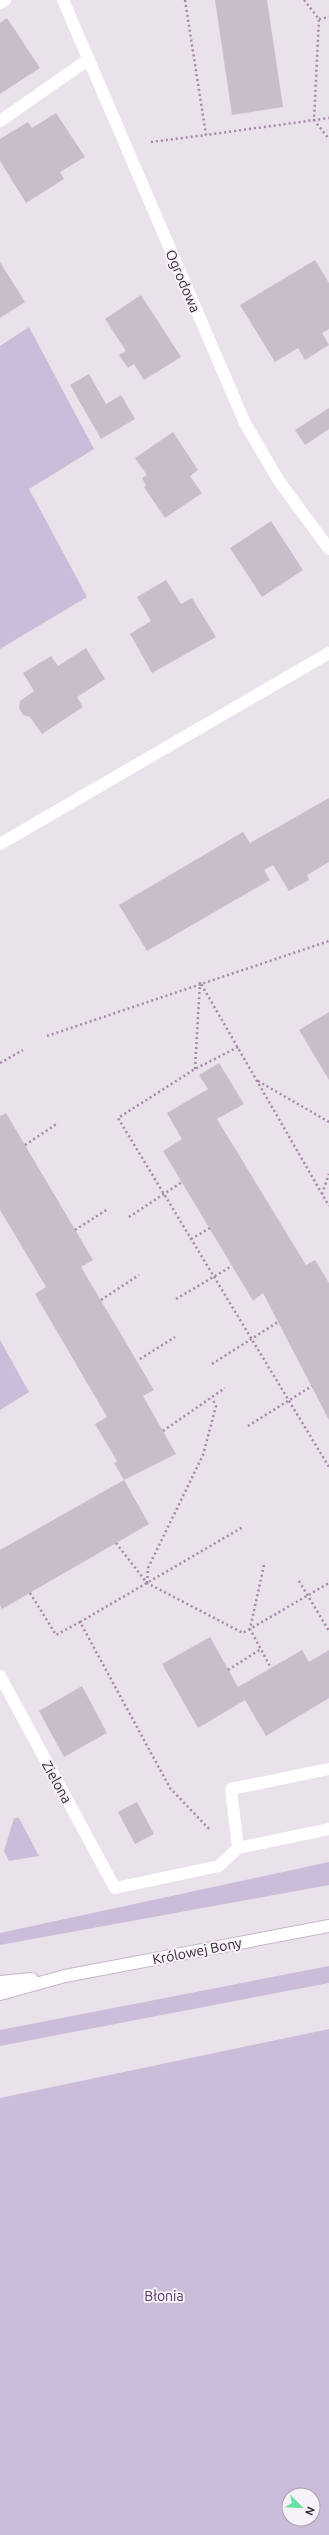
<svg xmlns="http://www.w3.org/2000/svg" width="329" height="2535" font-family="Ubuntu,sans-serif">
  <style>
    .green { fill: #cbbdd9; fill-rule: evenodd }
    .building { fill: #c8becb }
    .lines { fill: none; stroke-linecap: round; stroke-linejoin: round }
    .secondary-casing { stroke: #c7b6c9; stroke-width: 14 }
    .path { stroke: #a886aa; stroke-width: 2.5; stroke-dasharray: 2 3; stroke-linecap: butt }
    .lane { stroke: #fff; stroke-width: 12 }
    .street { stroke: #fff; stroke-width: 12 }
    .secondary { stroke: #fff; stroke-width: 12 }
    .labels { text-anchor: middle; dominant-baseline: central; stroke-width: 4; stroke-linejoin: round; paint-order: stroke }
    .street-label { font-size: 14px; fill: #392439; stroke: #f6f2f7 }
    .park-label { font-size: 14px; fill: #57326b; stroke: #f6f2f7 }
  </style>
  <rect width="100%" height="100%" fill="#e9e2ea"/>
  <path class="green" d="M 29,327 L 94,449 L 29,489 L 87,597 L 0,649 L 0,346 Z
    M 0,1340 L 29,1392 L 0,1410 Z
    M 14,1818 L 19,1818 L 39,1856 L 9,1861 L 4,1851 Z
    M 329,1862 L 329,1885 L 0,1945 L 0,1933 Z
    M 329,1966 L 329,1983 L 0,2046 L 0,2030 Z
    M 329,2029 L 329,2535 L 0,2535 L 0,2098 ZM 289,2495 L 313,2495 L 313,2519 L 289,2519 Z"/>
  <path class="building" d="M 215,0 L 267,0 L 283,107 L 232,115 Z
    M 7,18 L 40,68 L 0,94 L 0,23 Z
    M 56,113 L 85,157 L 60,172 L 64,179 L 26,203 L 0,161 L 0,139 L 28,122 L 32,128 Z
    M 315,260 L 329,283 L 329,329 L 322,333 L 329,345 L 305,360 L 298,348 L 275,362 L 240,305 Z
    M 0,262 L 25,302 L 0,318 Z
    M 141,295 L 181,357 L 144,380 L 134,364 L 128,368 L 119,355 L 126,351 L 105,319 Z
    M 89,374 L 106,404 L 121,395 L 135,419 L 101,439 L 70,385 Z
    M 329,408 L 329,429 L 305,445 L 295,430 Z
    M 173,432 L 198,470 L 190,476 L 202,493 L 165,518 L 144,487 L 146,485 L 142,478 L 147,475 L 135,458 Z
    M 271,521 L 303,570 L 262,597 L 230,548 Z
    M 166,580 L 181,604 L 192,598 L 216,637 L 152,673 L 130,634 L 151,621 L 137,597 Z
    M 86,648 L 105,679 L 77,697 L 83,707 L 42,734 L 30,717 L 23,715 L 19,708 L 20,701 L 34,691 L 23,673 L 51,656 L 58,666 Z
    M 329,798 L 329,862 L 307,875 L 309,880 L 289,891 L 273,865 L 264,870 L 270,880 L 147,951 L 119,905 L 243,832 L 250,843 Z
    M 329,1012 L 329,1080 L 299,1030 Z
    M 219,1063 L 244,1104 L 217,1119 L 306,1265 L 315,1260 L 329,1283 L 329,1420 L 263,1293 L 253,1301 L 163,1151 L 182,1139 L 167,1113 L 208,1089 L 199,1075 Z
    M 6,1113 L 93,1260 L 81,1267 L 154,1390 L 143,1396 L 176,1454 L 124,1480 L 149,1524 L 2,1609 L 0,1605 L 0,1550 L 124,1480 L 114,1463 L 117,1461 L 95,1424 L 107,1417 L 35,1294 L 46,1287 L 0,1210 L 0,1116 Z
    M 210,1637 L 238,1687 L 302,1650 L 309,1662 L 329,1650 L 329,1698 L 266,1736 L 245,1700 L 198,1728 L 162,1664 Z
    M 82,1686 L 107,1733 L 64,1757 L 39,1711 Z
    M 137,1802 L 154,1834 L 135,1844 L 118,1812 Z"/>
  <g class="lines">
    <g class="secondary-casing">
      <path id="secondary" d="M 0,1982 L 32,1979
        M 0,1994 L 65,1976 L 329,1926"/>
    </g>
    <path class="path" d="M 185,0 L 206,135 L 329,118
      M 304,0 L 319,19 L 314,120 L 329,139
      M 319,19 L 329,17
      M 151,142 L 206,135
      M 47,1036 L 329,941
      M 238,1047 L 195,1069 L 118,1118 L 329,1467
      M 0,1063 L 23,1050
      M 195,1069 L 200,982 L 329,1206
      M 258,1081 L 329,1122
      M 25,1145 L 58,1123
      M 322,1194 L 329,1174
      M 129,1217 L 182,1182
      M 75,1230 L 108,1209
      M 191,1239 L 210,1228
      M 176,1299 L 232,1266
      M 101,1300 L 139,1275
      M 140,1359 L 175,1337
      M 212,1364 L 278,1322
      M 248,1426 L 312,1386
      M 163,1431 L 225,1388
      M 116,1543 L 147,1583 L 243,1633 L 329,1583
      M 264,1565 L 250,1629 L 271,1668
      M 299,1581 L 329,1631
      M 147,1583 L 148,1568 L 203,1455 L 216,1406 L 212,1398
      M 30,1593 L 56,1635 L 80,1622 L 170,1788 L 210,1830
      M 80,1622 L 243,1527
      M 228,1670 L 261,1649"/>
    <path class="lane" d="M 0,3 L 5,0
      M 0,121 L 89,59
      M 238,1848 L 231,1789 L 329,1769"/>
    <path class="street" d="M 63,0 L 245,423 L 279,481 L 329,549
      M 0,844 L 329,653
      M 0,1676 L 115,1888 L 219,1866 L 238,1848 L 329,1829"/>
    <use href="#secondary" class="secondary"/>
  </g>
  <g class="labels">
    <g class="street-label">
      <text transform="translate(183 281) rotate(67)">Ogrodowa</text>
      <text transform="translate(57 1782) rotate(61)">Zielona</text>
      <text transform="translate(197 1951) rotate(-11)">Królowej Bony</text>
    </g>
    <g class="park-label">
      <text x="164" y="2296">Błonia</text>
    </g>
  </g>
  <g transform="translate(301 2507) rotate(114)"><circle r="19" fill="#f6f2f7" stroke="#aaa0ab"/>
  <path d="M0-3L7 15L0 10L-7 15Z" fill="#68e2a4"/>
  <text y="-6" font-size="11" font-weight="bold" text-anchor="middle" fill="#392439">N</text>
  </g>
</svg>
